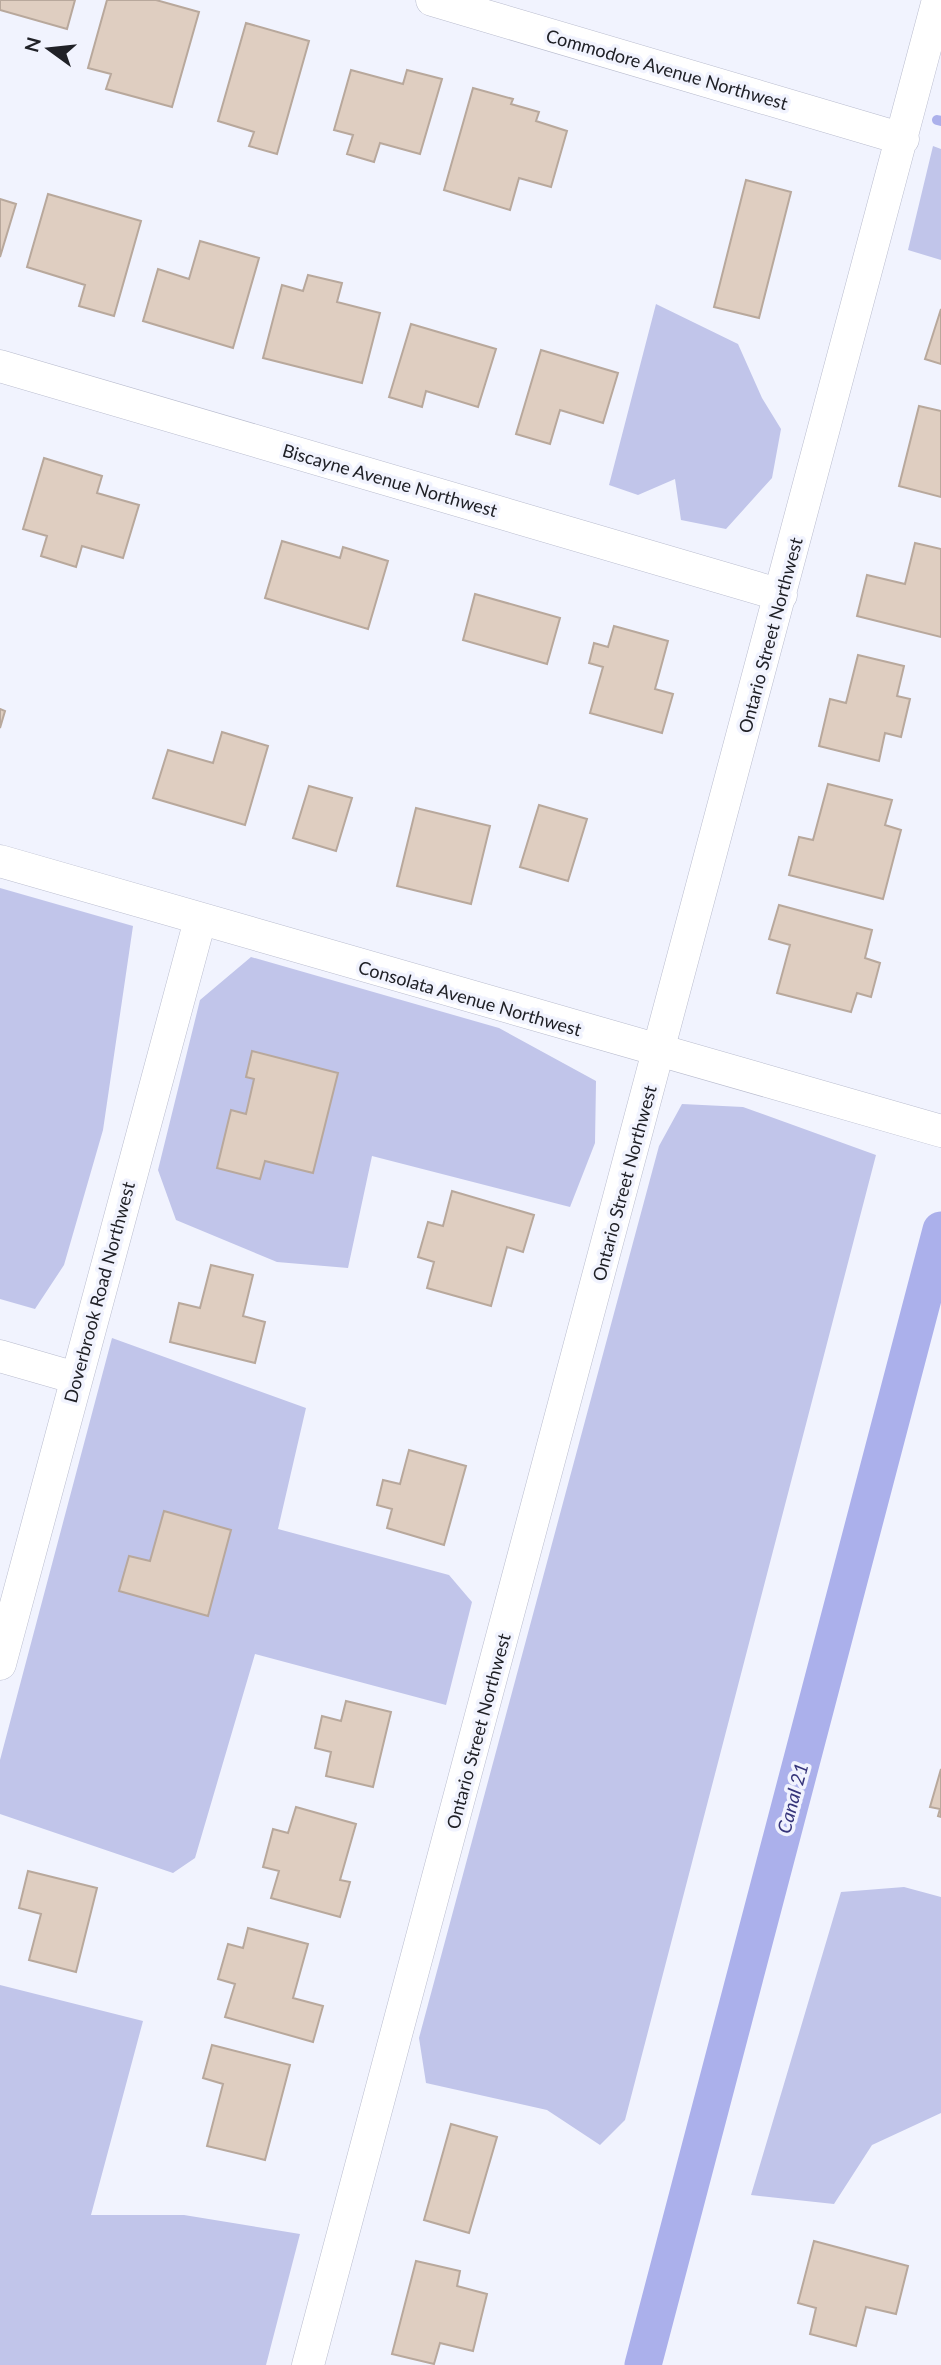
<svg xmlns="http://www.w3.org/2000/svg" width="941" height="2365" font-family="Lato,sans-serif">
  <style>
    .green { fill: #c1c5ea }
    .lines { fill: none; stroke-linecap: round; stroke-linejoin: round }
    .stream { stroke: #abb0eb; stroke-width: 10 }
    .canal { stroke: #abb0eb; stroke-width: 37 }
    .building { fill: #dfcec1; stroke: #b8a89c; stroke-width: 2 }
    .street-casing { stroke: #b9bcce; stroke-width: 33 }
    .street { stroke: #fff; stroke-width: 32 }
    .labels { text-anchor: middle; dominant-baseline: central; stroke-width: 7; stroke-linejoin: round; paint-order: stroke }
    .street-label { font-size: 18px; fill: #202127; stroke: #f1f3fe }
    .water-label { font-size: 19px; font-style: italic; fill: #353479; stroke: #f1f3fe }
  </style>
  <rect width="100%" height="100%" fill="#f1f3fe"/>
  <path class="green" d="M 933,146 L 941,149 L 941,260 L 908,250 Z
    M 656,304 L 738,344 L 762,398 L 781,429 L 772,478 L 726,529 L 681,520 L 675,479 L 638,495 L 609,485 Z
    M 0,888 L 133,926 L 103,1130 L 64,1265 L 35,1309 L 0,1299 Z
    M 251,957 L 499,1028 L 596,1081 L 595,1143 L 570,1207 L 372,1156 L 348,1268 L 277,1262 L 176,1220 L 158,1170 L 200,1000 Z
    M 682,1104 L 743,1107 L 876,1155 L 625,2120 L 600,2145 L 547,2110 L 426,2083 L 419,2038 L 659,1146 Z
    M 112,1338 L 306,1408 L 278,1529 L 449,1575 L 472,1602 L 446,1705 L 255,1654 L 195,1858 L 173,1873 L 0,1814 L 0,1760 Z
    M 904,1887 L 941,1897 L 941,2113 L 872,2145 L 834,2204 L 751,2195 L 841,1892 Z
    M 0,1985 L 143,2021 L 91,2215 L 184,2215 L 300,2234 L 266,2365 L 0,2365 Z"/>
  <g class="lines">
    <path class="stream" d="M 937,120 L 941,121"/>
    <path class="canal" d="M 643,2365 L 941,1230"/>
  </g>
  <path class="building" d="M 0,0 L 75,0 L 67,29 L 0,10 Z
    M 107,0 L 156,0 L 199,12 L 172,107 L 106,89 L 111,74 L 88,68 Z
    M 246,23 L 309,41 L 277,154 L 249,146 L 254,132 L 218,121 Z
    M 351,70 L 403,84 L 407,70 L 442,79 L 420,154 L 380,143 L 374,162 L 347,154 L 353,135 L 334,130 Z
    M 473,88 L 513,99 L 511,104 L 539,112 L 536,121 L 567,131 L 551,187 L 519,178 L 510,210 L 444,190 Z
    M 746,180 L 791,192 L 759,318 L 714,307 Z
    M 48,194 L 141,221 L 114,316 L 79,306 L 85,285 L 27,267 Z
    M 0,199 L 16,204 L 0,257 Z
    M 200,241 L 259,258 L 233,348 L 143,321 L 158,269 L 189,279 Z
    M 308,275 L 342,283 L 337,302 L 380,313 L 362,383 L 263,358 L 282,285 L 303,291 Z
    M 941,309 L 941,364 L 925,359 Z
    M 411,324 L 496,349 L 478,407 L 426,391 L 422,407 L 389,397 Z
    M 541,350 L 618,373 L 603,423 L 560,410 L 550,444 L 516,434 Z
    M 919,406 L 941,411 L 941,497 L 899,486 Z
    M 44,458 L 102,476 L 97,493 L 139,505 L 123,558 L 82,546 L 76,567 L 41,556 L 47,536 L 23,529 Z
    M 282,541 L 340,558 L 343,547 L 388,561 L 368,629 L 265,598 Z
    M 915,543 L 941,549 L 941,637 L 857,616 L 867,575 L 905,584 Z
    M 475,594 L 560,618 L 547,664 L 463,640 Z
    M 614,626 L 668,641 L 655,689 L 673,694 L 662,733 L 590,713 L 603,667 L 589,663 L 594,643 L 608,647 Z
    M 858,655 L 904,666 L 897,696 L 910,699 L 901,737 L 885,733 L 879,761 L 819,746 L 830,699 L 846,703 Z
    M 0,709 L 5,711 L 0,728 Z
    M 222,732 L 268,746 L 245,825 L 153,798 L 168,750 L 213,763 Z
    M 828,784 L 892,800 L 885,825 L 901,830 L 883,899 L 789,875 L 799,837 L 813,840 Z
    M 309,786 L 352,798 L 336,851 L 293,838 Z
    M 539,805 L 587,819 L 568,881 L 520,867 Z
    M 416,808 L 490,826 L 471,904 L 397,886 Z
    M 779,905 L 872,930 L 865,958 L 880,963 L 871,997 L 857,993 L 851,1012 L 777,993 L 790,945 L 769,939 Z
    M 252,1051 L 338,1073 L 313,1173 L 265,1161 L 260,1179 L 217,1168 L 231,1110 L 246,1114 L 254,1079 L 246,1077 Z
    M 452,1191 L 534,1215 L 523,1252 L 507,1247 L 491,1306 L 427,1288 L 434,1262 L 418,1257 L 428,1222 L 443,1226 Z
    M 211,1265 L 253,1275 L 243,1316 L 265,1322 L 255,1363 L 170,1342 L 179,1303 L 200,1308 Z
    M 409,1450 L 466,1466 L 444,1545 L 387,1528 L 392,1509 L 377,1505 L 383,1480 L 400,1484 Z
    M 164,1511 L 231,1530 L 208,1616 L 119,1591 L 129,1556 L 150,1561 Z
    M 346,1701 L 391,1712 L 373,1787 L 326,1776 L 331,1752 L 315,1748 L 322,1716 L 341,1721 Z
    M 941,1769 L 941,1817 L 938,1816 L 940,1809 L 930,1807 Z
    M 296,1807 L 356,1824 L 340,1880 L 350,1882 L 340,1917 L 271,1898 L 279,1871 L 263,1867 L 273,1829 L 288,1833 Z
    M 28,1871 L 97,1888 L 76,1972 L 29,1960 L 41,1914 L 19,1908 Z
    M 248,1928 L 308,1944 L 293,1998 L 323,2006 L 313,2042 L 225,2017 L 235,1984 L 218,1979 L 228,1944 L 243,1948 Z
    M 212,2045 L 290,2065 L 265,2160 L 207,2146 L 223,2084 L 203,2078 Z
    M 451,2124 L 497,2137 L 469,2233 L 424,2220 Z
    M 814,2241 L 908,2266 L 896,2314 L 866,2307 L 856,2346 L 810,2334 L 816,2308 L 798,2303 Z
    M 416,2261 L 460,2271 L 457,2286 L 487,2294 L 473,2351 L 440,2343 L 434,2364 L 392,2354 Z"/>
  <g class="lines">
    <g class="street-casing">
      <path id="street" d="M 432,0 L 903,139
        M 0,366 L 781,595
        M 0,861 L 941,1131
        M 0,1356 L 76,1378
        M 0,1664 L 200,920
        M 308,2365 L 938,0"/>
    </g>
    <use href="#street" class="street"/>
  </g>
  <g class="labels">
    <g class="street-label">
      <text transform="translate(667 69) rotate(16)">Commodore Avenue Northwest</text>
      <text transform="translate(390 480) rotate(16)">Biscayne Avenue Northwest</text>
      <text transform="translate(770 635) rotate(-75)">Ontario Street Northwest</text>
      <text transform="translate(470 998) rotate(16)">Consolata Avenue Northwest</text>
      <text transform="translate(624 1183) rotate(-75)">Ontario Street Northwest</text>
      <text transform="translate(99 1292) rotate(-75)">Doverbrook Road Northwest</text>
      <text transform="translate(478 1731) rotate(-75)">Ontario Street Northwest</text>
    </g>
    <g class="water-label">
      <text transform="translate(792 1798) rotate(-75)">Canal 21</text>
    </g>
  </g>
  <g transform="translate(49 49) rotate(285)" stroke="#f1f3fe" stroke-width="5" paint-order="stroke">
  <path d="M0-5L12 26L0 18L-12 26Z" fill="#202127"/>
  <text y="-10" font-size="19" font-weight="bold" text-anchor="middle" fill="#202127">N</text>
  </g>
</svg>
